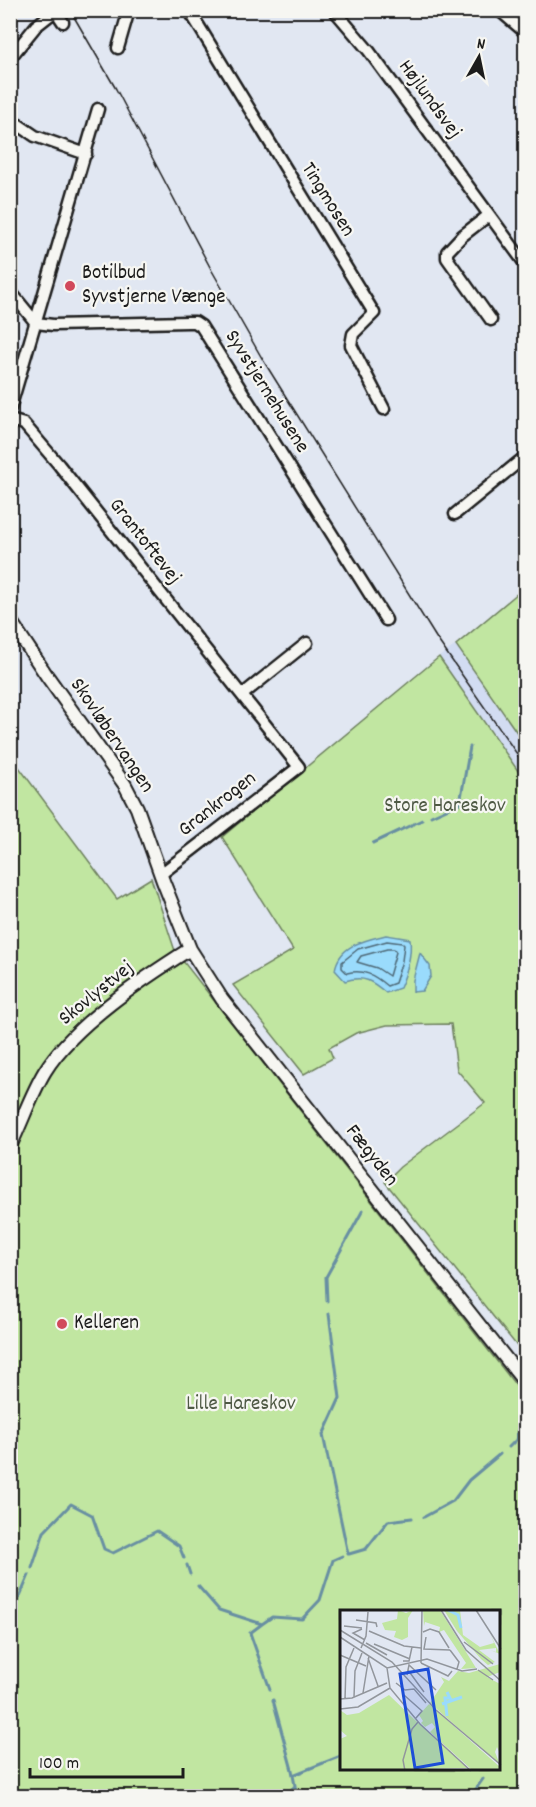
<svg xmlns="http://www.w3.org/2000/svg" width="536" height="1807" font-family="Dekko,sans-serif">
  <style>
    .built { fill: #d2dcf2 }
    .green { fill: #c1e6a1; stroke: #6e815e; stroke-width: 1.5; fill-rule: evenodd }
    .water { fill: #9adbfc; stroke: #688fa2; stroke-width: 1.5 }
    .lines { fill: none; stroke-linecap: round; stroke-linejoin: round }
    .shore { stroke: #4e6876; stroke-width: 1.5 }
    .stream { stroke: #688fa2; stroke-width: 3 }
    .minor-casing { stroke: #1c1c1c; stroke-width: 15 }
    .tertiary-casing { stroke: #1c1c1c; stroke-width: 16 }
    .minor { stroke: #f6f6f2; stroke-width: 10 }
    .tertiary { stroke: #f6f6f2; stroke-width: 12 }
    .tram { stroke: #1c1c1c; stroke-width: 1.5 }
    .poi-dot { fill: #d1495b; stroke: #f6f6f2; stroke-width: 2 }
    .labels { text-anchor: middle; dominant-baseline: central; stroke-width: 4.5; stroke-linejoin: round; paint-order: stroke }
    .street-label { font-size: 21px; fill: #1c1c1c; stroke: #f6f6f2 }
    .poi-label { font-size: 21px; fill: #1c1c1c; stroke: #f6f6f2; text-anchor: start }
    .park-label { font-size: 21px; fill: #4e5944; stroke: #f6f6f2 }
    .inset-river { fill: none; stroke: #9adbfc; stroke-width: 3 }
    .inset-road { fill: none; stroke: #92969c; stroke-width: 1.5 }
    .view { fill: #1d4ed8; fill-opacity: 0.15; stroke: #1d4ed8; stroke-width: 3 }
    .inset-edge { fill: none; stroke: #1c1c1c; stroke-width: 3 }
  </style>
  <rect width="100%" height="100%" fill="#e1e7f2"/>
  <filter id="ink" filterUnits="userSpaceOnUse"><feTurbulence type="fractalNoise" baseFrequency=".0167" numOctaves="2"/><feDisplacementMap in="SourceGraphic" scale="12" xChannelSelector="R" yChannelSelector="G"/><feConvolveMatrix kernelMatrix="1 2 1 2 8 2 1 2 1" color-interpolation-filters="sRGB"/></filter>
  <g filter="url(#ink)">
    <path class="built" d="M 456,645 L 525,744 L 525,781 L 439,657 Z"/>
    <path class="green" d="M 525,587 L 525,744 L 456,645 Z
      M 439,657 L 525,781 L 525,1356 L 385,1182 L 400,1167 L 485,1103 L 457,1070 L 451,1024 L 387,1025 L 356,1033 L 329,1048 L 333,1058 L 304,1074 L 233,985 L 293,950 L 222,837 Z
      M 10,755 L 117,899 L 151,878 L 175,951 L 525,1397 L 525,1796 L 11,1796 ZM 341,1612 L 498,1612 L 498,1770 L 341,1770 Z"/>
    <path class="water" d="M 386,935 L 410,939 C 412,955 407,972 400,988 L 386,993 C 372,981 364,975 345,981 L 335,970 C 339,945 365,940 386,935 Z
      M 420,953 L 430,966 L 431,976 L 422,991 L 413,992 L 413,980 Z"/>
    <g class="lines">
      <path class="shore" d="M 387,941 L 402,943 L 404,945 L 402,961 L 395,983 L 387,986 C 374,975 364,969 347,973 L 342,968 L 342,962 L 358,949 Z
        M 387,949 L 394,949 L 396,952 L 389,976 L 377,968 L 357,962 L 361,956 Z"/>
      <path class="stream" d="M 431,816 L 460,803 L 470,747
        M 373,843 L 422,820
        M 327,1301 L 326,1277 L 363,1210
        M 329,1314 L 340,1398 L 323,1435 L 348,1554
        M 509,1447 L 516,1440 L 520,1421
        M 424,1517 L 453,1501 L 469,1480 L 500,1454
        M 349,1554 L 366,1549 L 388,1521 L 412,1518
        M 187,1565 L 190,1574
        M 32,1568 L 44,1532 L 71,1504 L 92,1515 L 104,1549 L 113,1553 L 157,1531 L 179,1546 L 184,1558
        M 198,1586 L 219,1610 L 262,1624 L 272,1617 L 302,1619 L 320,1600 L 333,1560 L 342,1556
        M 10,1603 L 17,1603 L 29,1575
        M 262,1624 L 250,1633 L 270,1689
        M 273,1700 L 292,1770 L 297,1796
        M 293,1775 L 341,1756
        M 284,1796 L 295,1786
        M 471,1796 L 483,1779"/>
      <g class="minor-casing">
        <path id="minor" d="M 55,10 L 63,22
          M 189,10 L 374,313 L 353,334 L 351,345 L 384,409
          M 334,10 L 369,51 L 526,265
          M 499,10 L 526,33
          M 118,48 L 129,10
          M 10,58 L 36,26 L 55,11
          M 10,119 L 35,136 L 86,154
          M 489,215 L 462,236 L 447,252 L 447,258 L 491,320
          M 10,291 L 36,323 L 53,325 L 188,322 L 195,322 L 201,326 L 386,620
          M 10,409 L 98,109
          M 10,420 L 24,424 L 59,465 L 299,767 L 161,874
          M 455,514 L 526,456
          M 242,695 L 307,643"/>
      </g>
      <g class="tertiary-casing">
        <path id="tertiary" d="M 10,620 L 47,676 L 125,785 L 137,808 L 163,881 L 190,949 L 222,999 L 526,1384
          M 10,1146 C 22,1122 31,1094 45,1071 C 73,1025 144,978 190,949"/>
      </g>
      <use href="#minor" class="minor"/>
      <use href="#tertiary" class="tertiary"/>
      <path class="tram" d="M 70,10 L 116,89 L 211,269 L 263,360 L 437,639 L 526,767"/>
    </g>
  </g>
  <g class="poi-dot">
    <circle cx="70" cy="286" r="6"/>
    <circle cx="62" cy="1324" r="6"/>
  </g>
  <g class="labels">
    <g class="street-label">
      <text transform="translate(429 100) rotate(54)">Højlundsvej</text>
      <text transform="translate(327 200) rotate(58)">Tingmosen</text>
      <text transform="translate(266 392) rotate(58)">Syvstjernehusene</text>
      <text transform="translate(144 542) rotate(52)">Grantoftevej</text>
      <text transform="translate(111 736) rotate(56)">Skovløbervangen</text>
      <text transform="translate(218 805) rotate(-38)">Grankrogen</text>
      <text transform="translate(97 994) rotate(-39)">Skovlystvej</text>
      <text transform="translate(371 1156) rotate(52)">Fægyden</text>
    </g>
    <g class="poi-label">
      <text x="82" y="274">Botilbud<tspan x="82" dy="24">Syvstjerne Vænge</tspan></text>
      <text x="74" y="1324">Kelleren</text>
    </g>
    <g class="park-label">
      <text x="445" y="807">Store Hareskov</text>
      <text x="241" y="1405">Lille Hareskov</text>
    </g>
  </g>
  <g transform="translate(340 1610)">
    <rect width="160" height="160" fill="#e1e7f2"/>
    <path d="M 58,0 L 66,3 L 73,0 L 68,8 L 68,27 L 62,30 L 54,27 L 56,21 L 45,20 L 42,13 L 57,9 ZM 83,0 L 100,0 L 136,58 L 121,59 L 126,53 L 104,20 L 99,22 L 100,17 L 85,12 L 84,16 ZM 104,0 L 120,0 L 123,25 L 140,37 L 154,33 L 150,24 L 160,44 L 150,40 L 156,42 L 156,38 L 139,40 L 155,52 L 148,55 L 141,49 L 117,21 ZM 160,54 L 160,62 L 147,67 L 160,74 L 160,144 L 157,137 L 155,142 L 160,155 L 90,93 L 104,72 L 101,67 L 109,71 L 118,61 L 129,63 ZM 49,85 L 74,109 L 128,158 L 0,160 L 0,129 L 7,126 L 0,120 L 0,100 L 7,105 L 19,103 ZM 89,94 L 160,157 L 160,160 L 132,160 L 90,122 L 95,117 L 92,113 L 85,117 L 81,113 L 83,111 L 79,105 Z" fill="#c1e6a1"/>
    <path class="inset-river" d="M 108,0 L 118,5 L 121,18M 102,94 L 122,87M 107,106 L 105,88 L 110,88 L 107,82"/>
    <path class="inset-road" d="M 14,0 L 34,0M 101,0 L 126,40 L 161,71M 136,0 L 161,39M 16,10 L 36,13 L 37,17M 4,16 L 22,18M 22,19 L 13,23 L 25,30M 0,20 L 52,52 L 96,100 L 161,155M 29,21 L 64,36 L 81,38M 83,22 L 90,19 L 99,22 L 109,38M 0,27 L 47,58 L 87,49 L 122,61 L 137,59M 86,27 L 84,39 L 110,40M 124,32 L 153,54M 26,33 L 47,45M 34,34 L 70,49M 21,38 L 26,26 L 28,2M 110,40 L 119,52 L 117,59M 0,45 L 26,56M 28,48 L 38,76M 63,51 L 69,51 L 72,37M 81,53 L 82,0M 81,53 L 108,66 L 112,61M 47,58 L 50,78 L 80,114 L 131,161M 68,60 L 84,82M 138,60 L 153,70M 67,65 L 69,55 L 96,80M 56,73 L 65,80 L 74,79 L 86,93M 23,83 L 29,46M 64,85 L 82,101 L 76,108M 14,87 L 15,61 L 22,43M 0,89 L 12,88 L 47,73M 5,89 L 6,57 L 14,38M 0,99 L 18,97 L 50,78M 65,161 L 63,150 L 72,119 L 78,112"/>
    <path class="view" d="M 88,59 L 103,153 L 75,158 L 60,64 Z"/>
    <rect width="160" height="160" class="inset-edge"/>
  </g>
  <rect width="536" height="1807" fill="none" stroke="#f6f6f2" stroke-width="36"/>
  <rect x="18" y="18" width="500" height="1771" fill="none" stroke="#1c1c1c" stroke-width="2" filter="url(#ink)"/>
  <g transform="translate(479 57) rotate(9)" stroke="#f6f6f2" stroke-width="4.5" paint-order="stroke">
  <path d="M0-4.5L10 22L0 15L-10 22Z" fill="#1c1c1c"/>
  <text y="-9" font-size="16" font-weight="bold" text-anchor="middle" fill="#1c1c1c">N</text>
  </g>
  <path d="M30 1768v9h153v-9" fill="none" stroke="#1c1c1c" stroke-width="3"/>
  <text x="39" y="1768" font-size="18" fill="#1c1c1c" stroke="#f6f6f2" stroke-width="4.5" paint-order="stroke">100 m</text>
</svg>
